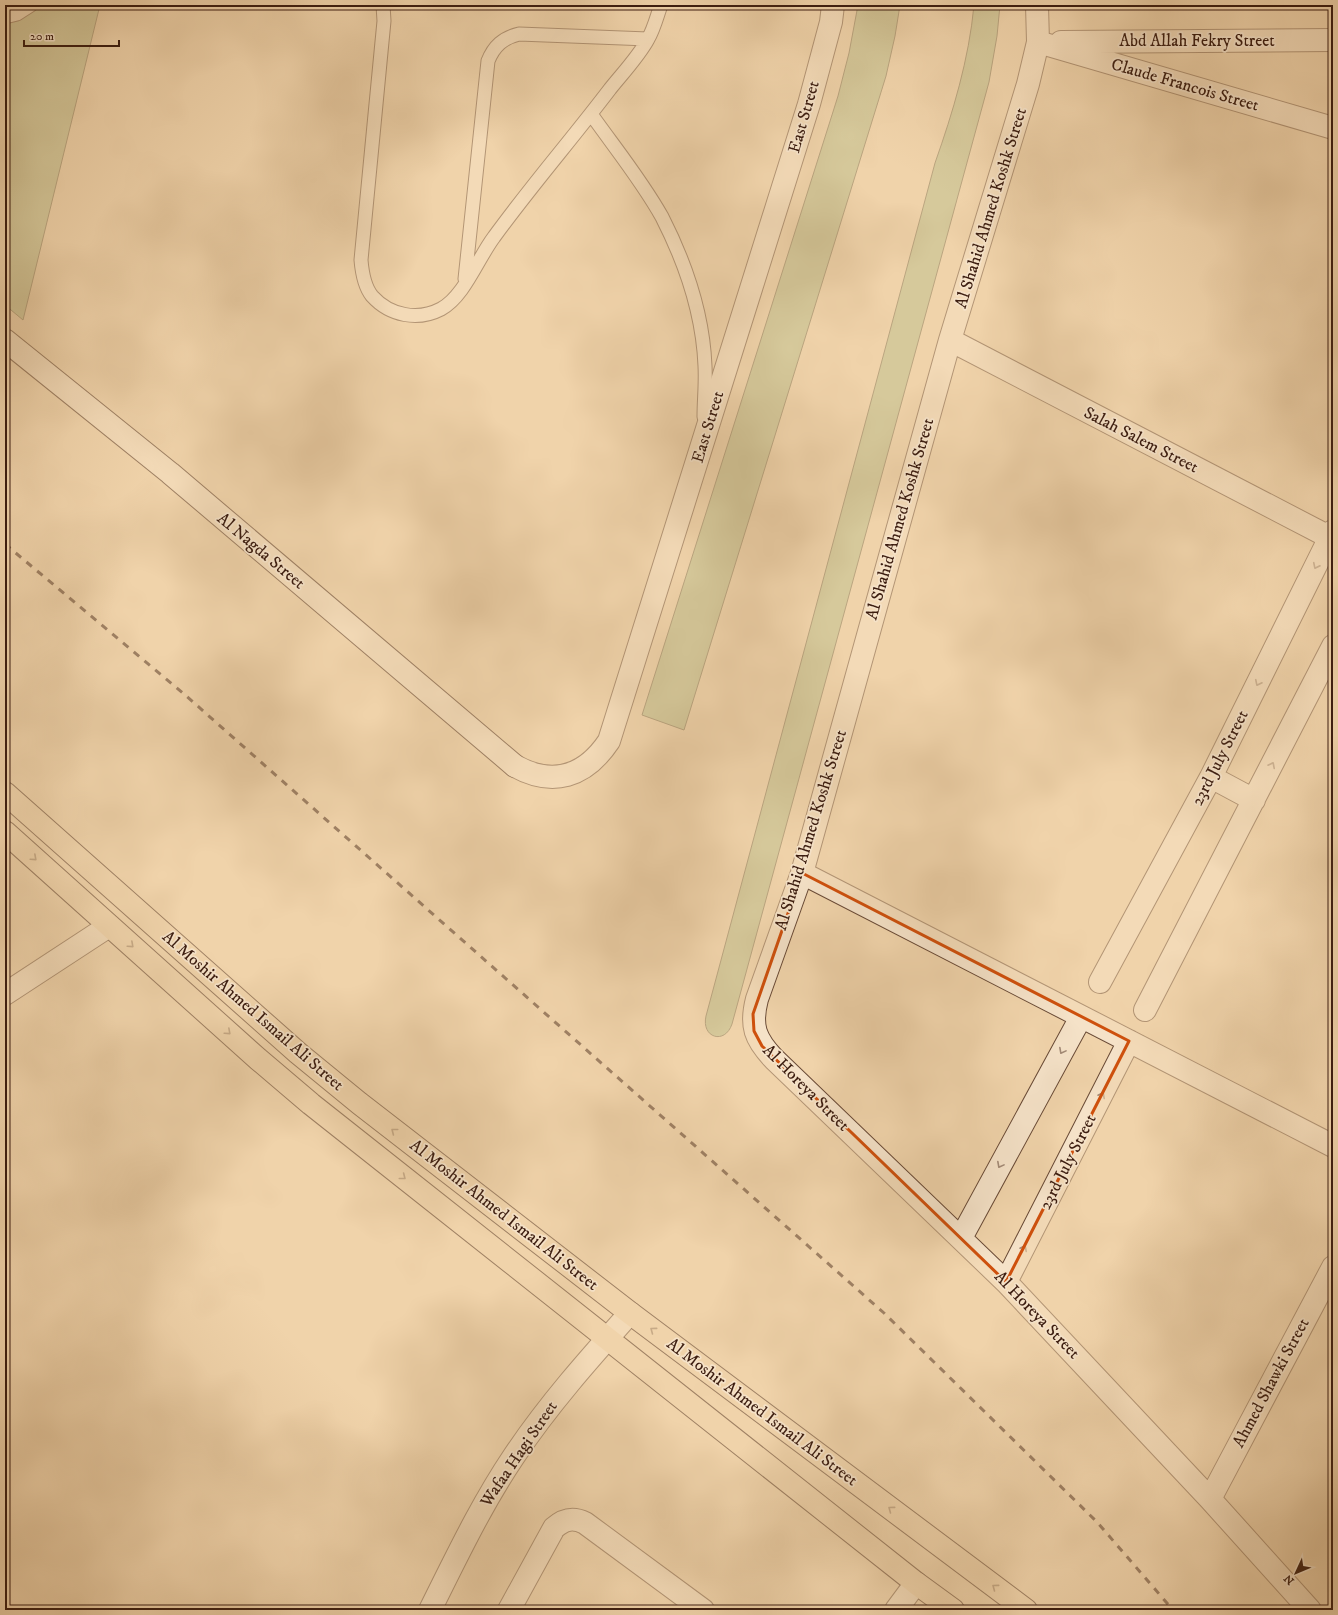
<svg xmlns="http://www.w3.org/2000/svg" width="1338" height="1615" font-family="'IM FELL DW Pica',serif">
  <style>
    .green { fill: #b6bd8b; stroke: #796d4e }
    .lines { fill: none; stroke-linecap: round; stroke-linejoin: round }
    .lane-casing { stroke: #694a36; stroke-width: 15 }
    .street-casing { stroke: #694a36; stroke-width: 24 }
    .secondary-casing { stroke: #3c1d10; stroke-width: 24 }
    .primary-casing { stroke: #3c1d10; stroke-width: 24 }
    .lane { stroke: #f5e2c8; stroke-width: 13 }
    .street { stroke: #f5e2c8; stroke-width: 22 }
    .secondary { stroke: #f5e2c8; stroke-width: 22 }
    .primary { stroke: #f0d3aa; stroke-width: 22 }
    .rail { stroke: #3c1d10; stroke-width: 3; stroke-dasharray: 7 7; stroke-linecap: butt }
    .oneway { stroke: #a28975 }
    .oneway2 { stroke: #96785d }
    .marked { fill: none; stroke: #ce500d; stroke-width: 3; stroke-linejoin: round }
    .labels { text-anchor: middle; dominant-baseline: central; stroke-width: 3.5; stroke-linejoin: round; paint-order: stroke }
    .street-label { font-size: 17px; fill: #3c1d10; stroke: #f5e2c8 }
  </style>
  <rect width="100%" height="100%" fill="#f0d3aa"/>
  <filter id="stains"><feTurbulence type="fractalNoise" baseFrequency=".005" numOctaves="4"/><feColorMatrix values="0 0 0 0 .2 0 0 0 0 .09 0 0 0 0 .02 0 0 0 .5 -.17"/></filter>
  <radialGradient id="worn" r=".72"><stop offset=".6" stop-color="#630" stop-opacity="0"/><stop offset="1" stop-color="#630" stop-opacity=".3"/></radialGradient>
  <path class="green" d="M 5,5 L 100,5 L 23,320 L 5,305 Z
    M 858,5 L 900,5 L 895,36 L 886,76 L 684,730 L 642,715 L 838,96 L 849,53 Z
    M 974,5 L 1000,5 L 997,36 L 989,82 L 732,1024 C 725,1045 701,1038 706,1016 L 935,163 C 953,112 969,59 974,5 Z"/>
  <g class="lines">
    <g class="lane-casing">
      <path id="lane" d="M 383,5 L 384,21 L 361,260 C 362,272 364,286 372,296 C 390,316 418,321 441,309 C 464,297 478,258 494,237 C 531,186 572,139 610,89 C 622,74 639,56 648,39 C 654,29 657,16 661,5
        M 5,17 L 17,14 L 31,5
        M 591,114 C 615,148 642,181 662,217 C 685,262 703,315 705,366 C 706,383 704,400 704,417
        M 465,279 L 488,61 C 494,46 503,38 519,34 L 648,39"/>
    </g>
    <g class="street-casing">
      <path id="street" d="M 1037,5 L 1038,42 L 1028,84 L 950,340 L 802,873 L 757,999 C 750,1026 755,1039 774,1059 L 1006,1282 L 1210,1499 L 1310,1610
        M 1038,42 L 1333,128
        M 1061,42 L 1333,40
        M 950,340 L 1333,539
        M 515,766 C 553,787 585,777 609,741 L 809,104 L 831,22 L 833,5
        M 1211,777 L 1254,800
        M 802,873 L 1333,1146
        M 1100,982 L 1211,777 L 1333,531
        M 5,994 L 109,926
        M 1145,1010 L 1333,646
        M 961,1238 L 1081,1017
        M 1006,1282 L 1129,1041
        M 1210,1499 L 1333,1267
        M 430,1610 C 456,1558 481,1505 514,1456 C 548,1405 589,1359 630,1313
        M 509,1610 L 554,1528 C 564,1519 573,1517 585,1523 L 703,1610
        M 896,1610 L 916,1583"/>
    </g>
    <g class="secondary-casing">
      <path id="secondary" d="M 5,340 L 170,473 L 515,766"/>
    </g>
    <g class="primary-casing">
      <path id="primary" d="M 5,793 L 298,1053 L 359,1103 L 630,1313 L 1026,1610
        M 5,832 L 258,1059 L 311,1104 L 916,1583 L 953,1610"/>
    </g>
    <use href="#lane" class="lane"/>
    <use href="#street" class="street"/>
    <use href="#secondary" class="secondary"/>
    <use href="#primary" class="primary"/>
    <path class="rail" d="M 5,544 L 184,694 L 884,1313 L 1097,1522 L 1173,1610"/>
  </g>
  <defs><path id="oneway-chevron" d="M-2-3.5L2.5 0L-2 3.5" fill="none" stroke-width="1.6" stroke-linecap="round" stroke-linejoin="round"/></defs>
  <g class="oneway">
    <use href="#oneway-chevron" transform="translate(1316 566) rotate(116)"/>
    <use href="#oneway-chevron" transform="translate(1258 683) rotate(116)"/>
    <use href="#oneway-chevron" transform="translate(1272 765) rotate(-63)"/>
    <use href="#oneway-chevron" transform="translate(1062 1051) rotate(118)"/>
    <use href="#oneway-chevron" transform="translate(1102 1095) rotate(-63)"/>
    <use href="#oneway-chevron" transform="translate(1000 1165) rotate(118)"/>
    <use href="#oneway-chevron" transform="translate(1024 1248) rotate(-63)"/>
  </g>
  <g class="oneway2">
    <use href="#oneway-chevron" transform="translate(34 858) rotate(42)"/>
    <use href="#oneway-chevron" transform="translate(131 945) rotate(42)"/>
    <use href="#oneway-chevron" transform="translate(228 1032) rotate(42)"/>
    <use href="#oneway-chevron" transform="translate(394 1131) rotate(-142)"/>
    <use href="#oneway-chevron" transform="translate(403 1177) rotate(38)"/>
    <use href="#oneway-chevron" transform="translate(653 1330) rotate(-143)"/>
    <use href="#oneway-chevron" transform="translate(891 1509) rotate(-143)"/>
    <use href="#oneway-chevron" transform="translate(995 1587) rotate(-143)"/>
  </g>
  <path d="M0 0H1338V1615H0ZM 802,873 L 1129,1041 L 1006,1282 L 762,1046 L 754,1031 L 753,1014 Z" fill="#f0d3aa" fill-opacity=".55" fill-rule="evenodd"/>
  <path class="marked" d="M 802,873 L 1129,1041 L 1006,1282 L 762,1046 L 754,1031 L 753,1014 Z"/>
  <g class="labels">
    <g class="street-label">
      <text x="1197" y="41">Abd Allah Fekry Street</text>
      <text transform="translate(1185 85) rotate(16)">Claude Francois Street</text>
      <text transform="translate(804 117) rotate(-74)">East Street</text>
      <text transform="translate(991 208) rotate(-73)">Al Shahid Ahmed Koshk Street</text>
      <text transform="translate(708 427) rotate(-73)">East Street</text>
      <text transform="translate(1141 440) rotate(27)">Salah Salem Street</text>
      <text transform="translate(900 519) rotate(-74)">Al Shahid Ahmed Koshk Street</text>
      <text transform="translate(261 551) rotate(40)">Al Nagda Street</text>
      <text transform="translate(1220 758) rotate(-63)">23rd July Street</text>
      <text transform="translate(811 830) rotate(-73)">Al Shahid Ahmed Koshk Street</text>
      <text transform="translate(253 1011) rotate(41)">Al Moshir Ahmed Ismail Ali Street</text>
      <text transform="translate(806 1088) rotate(45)">Al Horeya Street</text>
      <text transform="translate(1068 1162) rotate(-63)">23rd July Street</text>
      <text transform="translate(504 1215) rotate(38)">Al Moshir Ahmed Ismail Ali Street</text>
      <text transform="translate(1037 1315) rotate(46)">Al Horeya Street</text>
      <text transform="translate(1271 1383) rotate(-62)">Ahmed Shawki Street</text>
      <text transform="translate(762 1412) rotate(37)">Al Moshir Ahmed Ismail Ali Street</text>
      <text transform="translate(519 1454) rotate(-56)">Wafaa Hagi Street</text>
    </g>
  </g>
  <rect width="1338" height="1615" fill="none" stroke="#f0d3aa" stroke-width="20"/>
  <rect x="6" y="6" width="1326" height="1603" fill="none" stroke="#3c1d10" stroke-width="2"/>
  <rect x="10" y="10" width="1318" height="1595" fill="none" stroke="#3c1d10"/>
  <g transform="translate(1296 1573) rotate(226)" stroke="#f5e2c8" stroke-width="3" paint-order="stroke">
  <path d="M0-3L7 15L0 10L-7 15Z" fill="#3c1d10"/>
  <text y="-6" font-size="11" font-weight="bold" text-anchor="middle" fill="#3c1d10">N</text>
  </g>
  <path d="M24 40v6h95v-6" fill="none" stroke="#3c1d10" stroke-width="2"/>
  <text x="30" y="40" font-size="12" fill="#3c1d10" stroke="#f5e2c8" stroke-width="3" paint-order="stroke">20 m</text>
  <rect width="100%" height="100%" filter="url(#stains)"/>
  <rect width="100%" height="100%" fill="url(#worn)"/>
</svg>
